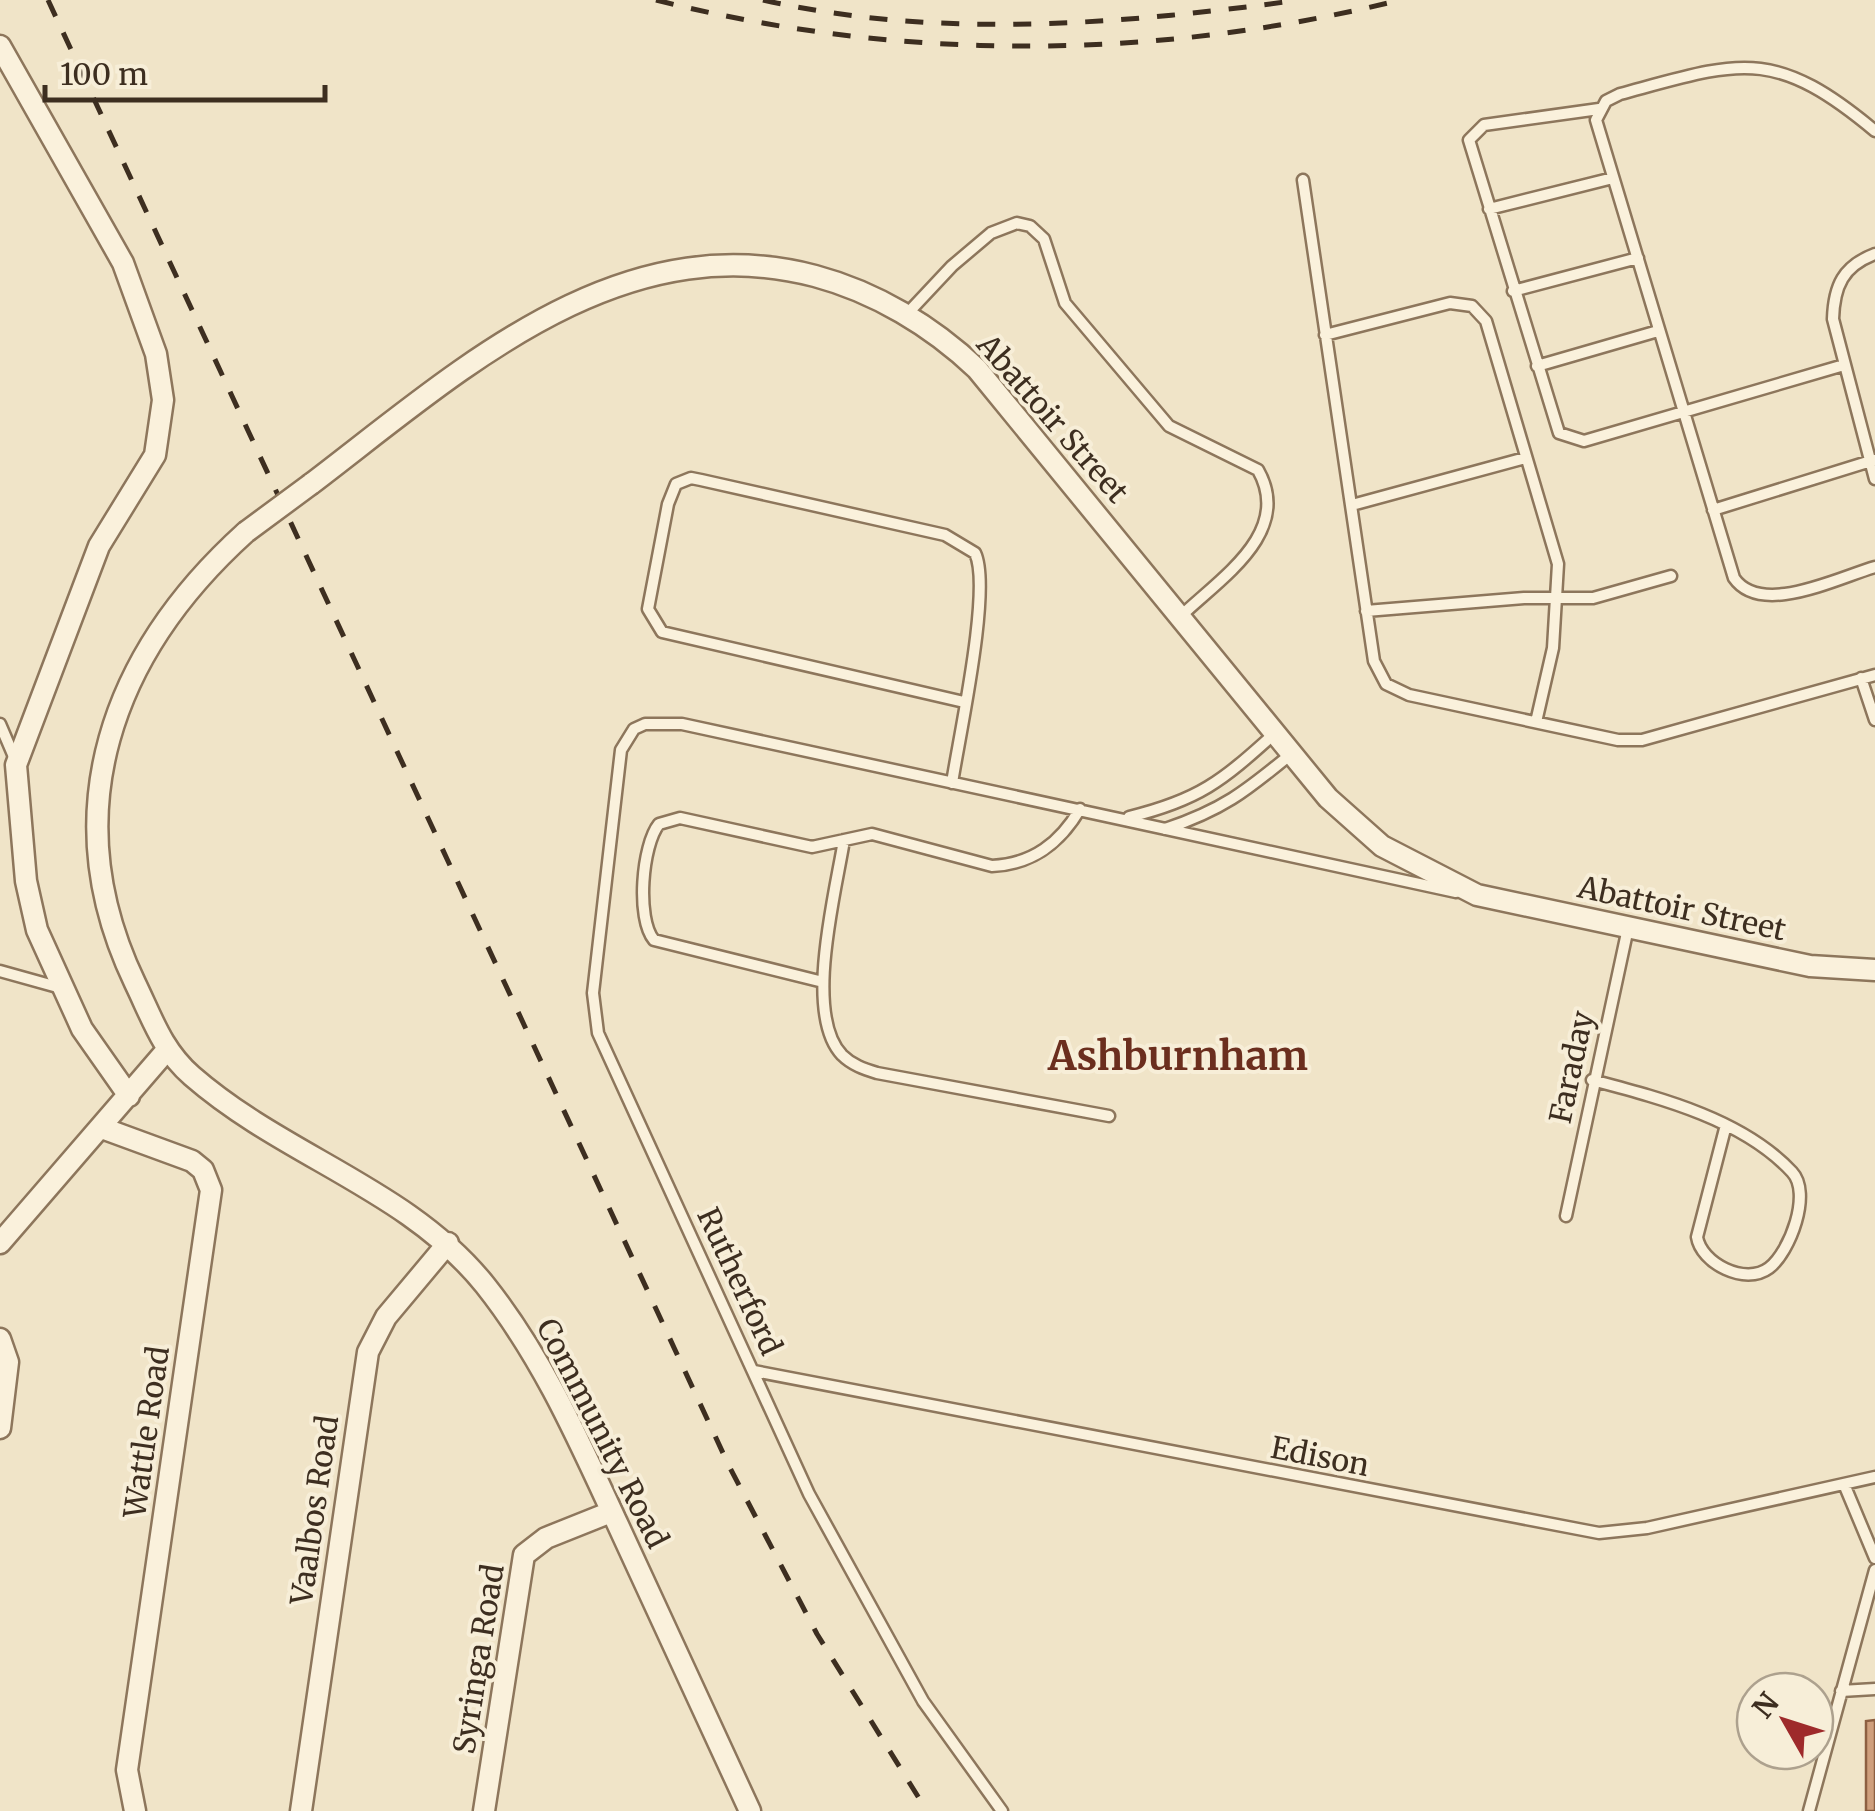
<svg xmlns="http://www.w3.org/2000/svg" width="1875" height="1811" font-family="Merriweather,serif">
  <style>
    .building { fill: #cf9f7d; stroke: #8d5f41; stroke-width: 2.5 }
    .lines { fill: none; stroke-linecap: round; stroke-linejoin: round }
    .service-casing { stroke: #8d765c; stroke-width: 15 }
    .minor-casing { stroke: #8d765c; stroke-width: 25 }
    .service { stroke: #faf1dc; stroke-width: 10 }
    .minor { stroke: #faf1dc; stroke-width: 20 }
    .rail { stroke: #3d2e20; stroke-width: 5; stroke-dasharray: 18 18; stroke-linecap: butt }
    .minor-bridge-casing { stroke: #8d765c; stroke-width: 25; stroke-linecap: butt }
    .minor-bridge { stroke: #faf1dc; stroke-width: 20 }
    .labels { text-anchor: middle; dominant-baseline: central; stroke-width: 8; stroke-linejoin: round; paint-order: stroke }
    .street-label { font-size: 30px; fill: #3d2e20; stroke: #f7eed8 }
    .district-label { font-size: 40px; font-weight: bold; fill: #6b2e1e; stroke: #f7eed8 }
  </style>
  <rect width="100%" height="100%" fill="#f0e4c8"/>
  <path class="building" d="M 1875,1720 L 1875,1811 L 1866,1811 L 1866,1721 Z"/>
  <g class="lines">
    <g class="service-casing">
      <path id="service" d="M 1599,109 L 1484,125 L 1469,140 L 1559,433 L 1584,441 L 1844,365
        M 1875,131 C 1772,45 1739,62 1620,94 L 1606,101 L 1596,120 L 1734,578 C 1761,617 1837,578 1875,567
        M 1303,180 L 1374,661 L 1386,684 L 1409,695 L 1618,740 L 1642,740 L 1875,675
        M 1489,209 L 1613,178
        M 1875,254 C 1843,266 1834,286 1833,319 L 1875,479
        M 1513,291 L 1638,258
        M 906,315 L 952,266 L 991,233 L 1017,223 L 1030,226 L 1044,239 L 1065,303 L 1169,426 L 1258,470 C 1294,533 1219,579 1180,617
        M 1325,335 L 1450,303 L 1472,306 L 1486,321 L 1558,564 L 1553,648 L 1536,722
        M 1537,366 L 1658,331
        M 1352,505 L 1525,458
        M 1713,510 L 1874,460
        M 1366,611 L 1524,598 L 1593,598 L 1671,576
        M 1861,678 L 1875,720
        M 0,724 L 15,759
        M 952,783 C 959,737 992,588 975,553 L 945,535 L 701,480 L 691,478 L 676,484 L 668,504 L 648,609 L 662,632 L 964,702
        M 1129,817 C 1199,800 1222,781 1274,734
        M 1165,829 C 1222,810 1245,792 1291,754
        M 844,840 C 836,891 803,1014 842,1055 C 852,1065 864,1069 877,1073 L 1109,1116
        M 0,971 L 61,988
        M 823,982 L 654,940 C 636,919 642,845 659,824 L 680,818 L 812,847 L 872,834 L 992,866 C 1033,864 1060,843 1080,809
        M 1592,1080 C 1660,1098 1743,1119 1792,1172 C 1812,1193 1790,1252 1769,1268 C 1745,1286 1701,1263 1697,1237 L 1726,1125
        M 1566,1216 L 1628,928
        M 754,1371 L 1599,1533 L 1647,1528 L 1875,1477
        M 1844,1484 L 1875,1558
        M 1841,1691 L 1875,1689
        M 1002,1811 L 923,1701 L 809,1494 L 598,1033 L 593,993 L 621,750 L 634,729 L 645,724 L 682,724 L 1456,892
        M 1809,1811 L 1875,1570"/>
    </g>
    <g class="minor-casing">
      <path id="minor" d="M 0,46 L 123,263 L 156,354 L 163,400 L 155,455 L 99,546 L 16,765 L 26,881 L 37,930 L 82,1029 L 129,1096
        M 311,484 C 457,373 617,224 815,276 C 875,292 932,326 977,369 L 1328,798 L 1382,846 L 1477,895 L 1810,966 L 1875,970
        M 246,532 C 112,653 53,812 135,983 C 152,1018 162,1050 192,1076 C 285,1157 408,1189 485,1285 C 543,1358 579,1441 618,1525 C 662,1620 706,1716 750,1811
        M 102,1128 L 192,1161 L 203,1170 L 211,1190 L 127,1770 L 135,1811
        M 0,1243 L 166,1051
        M 0,1339 L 8,1362 L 0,1428
        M 301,1811 L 368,1352 L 386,1317 L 448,1243
        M 484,1811 L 524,1555 L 546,1538 L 611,1512"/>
    </g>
    <use href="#service" class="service"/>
    <use href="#minor" class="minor"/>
    <path class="rail" d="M 48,0 L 729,1466 L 817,1634 L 927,1811
      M 656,0 C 900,62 1155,61 1400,0
      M 763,0 C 940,40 1122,24 1300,0"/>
    <g class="minor-bridge-casing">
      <path id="minor-bridge" d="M 246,532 L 311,484"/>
    </g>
    <use href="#minor-bridge" class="minor-bridge"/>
  </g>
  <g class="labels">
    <g class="street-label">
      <text transform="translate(1053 418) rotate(49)">Abattoir Street</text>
      <text transform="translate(1682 908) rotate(12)">Abattoir Street</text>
      <text transform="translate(1571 1067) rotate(-78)">Faraday</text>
      <text transform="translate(740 1281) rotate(65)">Rutherford</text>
      <text transform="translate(146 1432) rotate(-82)">Wattle Road</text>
      <text transform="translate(603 1433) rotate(63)">Community Road</text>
      <text transform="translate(1320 1456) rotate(11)">Edison</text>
      <text transform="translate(314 1510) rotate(-82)">Vaalbos Road</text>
      <text transform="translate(478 1659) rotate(-81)">Syringa Road</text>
    </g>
    <g class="district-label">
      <text x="1178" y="1056">Ashburnham</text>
    </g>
  </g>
  <g transform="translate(1785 1721) rotate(309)"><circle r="48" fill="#f7eed8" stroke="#ada18e" stroke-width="2.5"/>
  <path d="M0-8L18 38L0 25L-18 38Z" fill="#9e2a2b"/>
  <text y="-15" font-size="28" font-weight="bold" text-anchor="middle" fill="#3d2e20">N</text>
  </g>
  <path d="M45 85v15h280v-15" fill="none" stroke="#3d2e20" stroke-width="5"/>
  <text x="60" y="85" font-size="30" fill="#3d2e20" stroke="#f7eed8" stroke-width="8" paint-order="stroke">100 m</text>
</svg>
